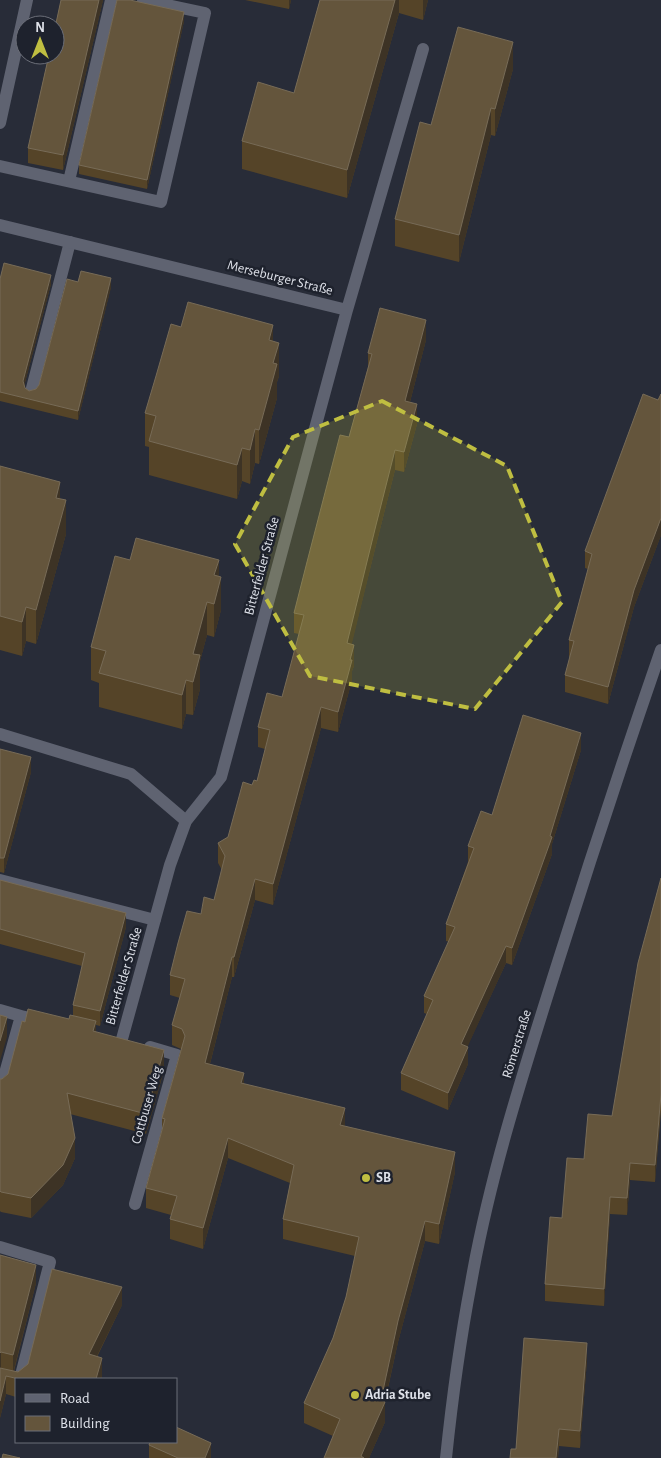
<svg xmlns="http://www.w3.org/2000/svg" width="661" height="1458" font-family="'Alegreya Sans',sans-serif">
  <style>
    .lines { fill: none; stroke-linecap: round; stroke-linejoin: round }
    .service { stroke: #5f6371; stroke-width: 12 }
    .minor { stroke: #5f6371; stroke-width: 12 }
    .secondary { stroke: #5f6371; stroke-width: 12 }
    .wall { fill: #554428 }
    .shaded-wall { fill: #3d3325 }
    .building { fill: #64553c; stroke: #776b57 }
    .marked { fill: #bfbe41; fill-opacity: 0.2; stroke: #bfbe41; stroke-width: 4; stroke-dasharray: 10 6; stroke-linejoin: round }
    .poi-dot { fill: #bfbe41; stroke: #1e222d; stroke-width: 2 }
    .labels { text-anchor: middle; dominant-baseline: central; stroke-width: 5; stroke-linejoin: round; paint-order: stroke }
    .street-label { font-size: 14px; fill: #dee1e9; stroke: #1e222d }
    .poi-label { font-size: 14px; font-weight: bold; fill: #dee1e9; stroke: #1e222d; text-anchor: start }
  </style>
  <rect width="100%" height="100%" fill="#282c38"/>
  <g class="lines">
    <path class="service" d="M 0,166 L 161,202 L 205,13 L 143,0
      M 69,181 L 111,0
      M 31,392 L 70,242"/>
    <path class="minor" d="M 0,123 L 27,0
      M 0,225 L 347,310 L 423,49
      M 0,734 L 131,774 L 186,821 L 221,777 L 347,310
      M 0,880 L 155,920
      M 0,1010 L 21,1016
      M 122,1039 L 170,865 L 186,821
      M 0,1091 L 21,1016 L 43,1021
      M 135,1204 L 177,1055 L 150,1047
      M 0,1247 L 50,1262 L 20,1379"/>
    <path class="secondary" d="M 446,1458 C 452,1400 460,1341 471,1283 C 490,1174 525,1067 558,962 C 591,857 625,754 661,650"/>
  </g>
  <path class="wall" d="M 61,0 L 103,0 L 63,170 L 28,163 L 28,148 Z
    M 245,0 L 291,0 L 289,9 Z
    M 320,0 L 428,0 L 423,20 L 399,13 L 347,198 L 242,169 L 242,141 L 294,93 Z
    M 184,21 L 147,189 L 79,174 L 79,165 Z
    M 513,69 L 495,136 L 491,135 L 459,262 L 395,246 L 395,219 L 431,125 Z
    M 0,279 L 51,284 L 24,386 L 25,388 L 29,391 L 36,389 L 39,385 L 78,282 L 111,287 L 78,420 L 0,401 Z
    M 426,340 L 410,402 L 417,424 L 404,472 L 395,470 L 376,545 L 351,645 L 354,666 L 352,671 L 352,680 L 338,732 L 321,728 L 273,905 L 255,900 L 234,977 L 232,977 L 210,1064 L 244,1084 L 455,1172 L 439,1244 L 425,1241 L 398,1342 L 385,1402 L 385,1422 L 369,1458 L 324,1458 L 333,1436 L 304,1423 L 304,1403 L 333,1338 L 346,1297 L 355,1256 L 283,1239 L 283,1219 L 290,1183 L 228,1158 L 203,1249 L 170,1239 L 170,1219 L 171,1215 L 146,1208 L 146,1188 L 162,1129 L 162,1118 L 181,1049 L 172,1045 L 172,1025 L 180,998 L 170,995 L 170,975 L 201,914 L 214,900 L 222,870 L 218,863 L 218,843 L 228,837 L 252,785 L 257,781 L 265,749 L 258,747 L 258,727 L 282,697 L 299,634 L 294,633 L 294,613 L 349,437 L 368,367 L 368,353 Z
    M 273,341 L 279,376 L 277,382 L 277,398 L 259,464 L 255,463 L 250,484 L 242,481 L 237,499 L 149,475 L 149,447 L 145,446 L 145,413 Z
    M 661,394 L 661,535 L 634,607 L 608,704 L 565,692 L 565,675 L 570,657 L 569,657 L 569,640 L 588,569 L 585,568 L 585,551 Z
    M 0,466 L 60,499 L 66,534 L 36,644 L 26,641 L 22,656 L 0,650 Z
    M 130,560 L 219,576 L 221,610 L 214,637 L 207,635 L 200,661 L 200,689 L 193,715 L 186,714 L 182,729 L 99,707 L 99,683 L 91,680 L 91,647 Z
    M 0,749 L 31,772 L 4,873 L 0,872 Z
    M 581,750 L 552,844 L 552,854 L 512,965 L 506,963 L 467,1047 L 468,1064 L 448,1110 L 401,1090 L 401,1073 L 427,1014 L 424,1013 L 424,996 L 449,942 L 446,941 L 446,924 L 468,862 L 468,846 L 492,815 Z
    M 0,874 L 0,880 L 126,927 L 100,1026 L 96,1025 L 96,1032 L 164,1070 L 146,1134 L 70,1114 L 75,1158 L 63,1185 L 31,1218 L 1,1212 L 0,1211 L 0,1079 L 2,1079 L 8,1074 L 25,1022 L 69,1019 L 73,1016 L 73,1005 L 82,966 L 0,944 Z
    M 661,878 L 661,1111 L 655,1182 L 630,1180 L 627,1215 L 610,1214 L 604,1306 L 545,1301 L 545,1284 L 562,1218 L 584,1159 L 612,1116 Z
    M 0,1255 L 36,1283 L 14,1371 L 18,1372 L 122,1305 L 97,1357 L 102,1376 L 101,1379 L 16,1379 L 16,1397 L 6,1394 L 0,1418 Z
    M 587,1360 L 580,1448 L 559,1446 L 558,1458 L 510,1458 L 516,1449 Z
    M 149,1445 L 211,1458 L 149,1458 Z"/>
  <path class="shaded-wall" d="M 99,0 L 103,0 L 63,170 L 63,155 Z
    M 289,0 L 291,0 L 289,9 Z
    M 395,0 L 399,0 L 399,13 L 347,198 L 347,170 Z
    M 423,0 L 428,0 L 423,20 Z
    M 184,12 L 184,21 L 147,189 L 147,180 Z
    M 513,42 L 513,69 L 495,136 L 495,109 Z
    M 491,108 L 491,135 L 459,262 L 459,235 Z
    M 51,275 L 51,284 L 23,390 L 23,381 Z
    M 111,278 L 111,287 L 78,420 L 78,411 Z
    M 426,320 L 426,340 L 405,421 L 405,401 Z
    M 273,325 L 273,358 L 269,340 Z
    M 279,343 L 279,376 L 277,382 L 277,398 L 259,464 L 259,430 L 273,363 Z
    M 417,404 L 417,424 L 404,472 L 404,452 Z
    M 255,429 L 255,463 L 250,484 L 250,450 Z
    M 242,448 L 242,481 L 237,499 L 237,465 Z
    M 395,450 L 395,470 L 376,545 L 347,664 L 347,643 L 376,525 Z
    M 60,482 L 60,516 L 56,498 Z
    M 66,500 L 66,534 L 36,644 L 36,610 Z
    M 661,518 L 661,535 L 634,607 L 608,704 L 608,687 L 634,590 Z
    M 219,560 L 219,586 L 221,577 L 221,610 L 214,637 L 214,575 Z
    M 207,602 L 207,635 L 200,661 L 200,689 L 193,715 L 193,654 Z
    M 26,607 L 26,641 L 22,656 L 22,622 Z
    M 354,645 L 354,666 L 352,671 L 352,680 L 338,732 L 338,712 L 350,660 Z
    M 186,680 L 186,714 L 182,729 L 182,695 Z
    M 321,707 L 321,728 L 273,905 L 273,884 Z
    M 581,733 L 581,750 L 552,844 L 552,854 L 512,965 L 512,948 L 550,836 Z
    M 31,757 L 31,772 L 4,873 L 4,858 Z
    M 255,879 L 255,900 L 234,977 L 234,957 Z
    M 126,913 L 126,927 L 100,1026 L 100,1011 Z
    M 506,946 L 506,963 L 461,1061 L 461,1044 Z
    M 232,957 L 232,977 L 205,1083 L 205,1063 Z
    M 7,1017 L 7,1037 L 0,1061 L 0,1041 Z
    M 96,1021 L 96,1041 L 93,1031 Z
    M 468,1047 L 468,1064 L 448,1110 L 448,1093 Z
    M 164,1050 L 164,1070 L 146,1134 L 146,1114 Z
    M 244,1073 L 244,1093 L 241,1083 Z
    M 660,1094 L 660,1111 L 655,1182 L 655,1165 Z
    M 345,1108 L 345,1128 L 340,1125 Z
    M 75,1138 L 75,1158 L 63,1185 L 31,1218 L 31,1198 Z
    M 228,1138 L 228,1158 L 203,1249 L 203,1228 Z
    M 455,1152 L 455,1172 L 439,1244 L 439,1224 Z
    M 630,1163 L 630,1180 L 627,1215 L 627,1198 Z
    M 610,1197 L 610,1214 L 604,1306 L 604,1289 Z
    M 425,1221 L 425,1241 L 398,1342 L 384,1405 L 385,1402 L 385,1422 L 369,1458 L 361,1458 L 381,1400 L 398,1321 Z
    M 36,1265 L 36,1283 L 13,1373 L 13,1355 Z
    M 122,1287 L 122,1305 L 89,1372 L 89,1354 Z
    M 587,1343 L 587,1360 L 580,1448 L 580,1431 Z
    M 1,1352 L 1,1370 L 0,1370 L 0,1353 Z
    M 102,1358 L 102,1376 L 101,1379 L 96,1379 Z
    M 6,1376 L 6,1394 L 0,1418 L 0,1401 Z
    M 559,1429 L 558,1458 L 556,1458 Z
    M 211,1443 L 211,1458 L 205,1458 Z"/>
  <path class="building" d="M 61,0 L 99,0 L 63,155 L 28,148 L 49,55 L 55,55 L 55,28 Z
    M 117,0 L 130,0 L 184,12 L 147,180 L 79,165 Z
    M 320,0 L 395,0 L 347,170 L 242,141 L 258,82 L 294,93 Z
    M 458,27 L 513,42 L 495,109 L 491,108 L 459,235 L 395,219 L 420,122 L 431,125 Z
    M 4,263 L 51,275 L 23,381 L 25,388 L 29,391 L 36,389 L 39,385 L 67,279 L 78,282 L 81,271 L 111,278 L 78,411 L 0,392 L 0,279 Z
    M 188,302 L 273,325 L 269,340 L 279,343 L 273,363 L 277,364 L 259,430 L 255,429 L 250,450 L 242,448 L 237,465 L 149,441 L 156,416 L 145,413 L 156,376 L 171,324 L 181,327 Z
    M 380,308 L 426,320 L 405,401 L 417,404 L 404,452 L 395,450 L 376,525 L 347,643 L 354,645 L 350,660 L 352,660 L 338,712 L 321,707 L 273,884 L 255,879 L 234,957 L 232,957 L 205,1063 L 244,1073 L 241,1083 L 345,1108 L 340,1125 L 455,1152 L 439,1224 L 425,1221 L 398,1321 L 381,1400 L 385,1402 L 361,1456 L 364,1458 L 324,1458 L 340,1419 L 304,1403 L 333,1338 L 346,1297 L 359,1237 L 283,1219 L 294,1165 L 228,1138 L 203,1228 L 170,1219 L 177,1196 L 146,1188 L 165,1119 L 162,1118 L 185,1036 L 182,1029 L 172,1025 L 185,979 L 170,975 L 178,943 L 187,911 L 201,914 L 204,897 L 214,900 L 225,856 L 218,843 L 228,837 L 243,782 L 252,785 L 254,780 L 257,781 L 270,730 L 258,727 L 267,693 L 282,697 L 304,615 L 294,613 L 307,562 L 340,435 L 349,437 L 372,354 L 368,353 Z
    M 643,394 L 658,400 L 661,394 L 661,518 L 634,590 L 608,687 L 565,675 L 574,641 L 569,640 L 592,554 L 585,551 Z
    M 0,466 L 60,482 L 56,498 L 66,500 L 36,610 L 26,607 L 22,622 L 0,616 Z
    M 136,538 L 219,560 L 214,575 L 221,577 L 214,604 L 207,602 L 193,654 L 200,655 L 193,682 L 186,680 L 182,695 L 99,673 L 106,651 L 91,647 L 115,556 L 130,560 Z
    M 523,715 L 581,733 L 550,836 L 552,837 L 512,948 L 506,946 L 461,1044 L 468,1047 L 448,1093 L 401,1073 L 433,1000 L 424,996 L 455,927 L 446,924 L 474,848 L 468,846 L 481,811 L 492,815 Z
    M 0,749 L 31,757 L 4,858 L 0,858 Z
    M 661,878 L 661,1094 L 655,1165 L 630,1163 L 627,1198 L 610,1197 L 604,1289 L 545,1284 L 550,1217 L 562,1218 L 567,1158 L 584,1159 L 588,1114 L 612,1116 L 638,963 Z
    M 0,880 L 126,913 L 100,1011 L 73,1005 L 85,953 L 0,929 Z
    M 28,1009 L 69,1019 L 70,1015 L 96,1021 L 93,1031 L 164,1050 L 146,1114 L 67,1093 L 75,1138 L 63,1165 L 31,1198 L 1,1192 L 0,1191 L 0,1079 L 2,1079 L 8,1074 L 22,1021 L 25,1022 Z
    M 0,1015 L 7,1017 L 0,1041 Z
    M 0,1255 L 36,1265 L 13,1355 L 1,1352 L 0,1353 Z
    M 52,1269 L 122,1287 L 89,1354 L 102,1358 L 96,1379 L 19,1379 L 6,1376 L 0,1401 L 0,1368 L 18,1372 L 28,1364 Z
    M 524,1338 L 587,1343 L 580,1431 L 559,1429 L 556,1458 L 510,1458 L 511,1449 L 516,1449 Z
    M 176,1427 L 211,1443 L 205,1458 L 178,1458 L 149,1445 L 150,1442 L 176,1442 Z
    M 3,1454 L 20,1458 L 2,1458 Z"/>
  <path class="marked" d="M 382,401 L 507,466 L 562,602 L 475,709 L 310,676 L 235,544 L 293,437 Z"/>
  <g class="poi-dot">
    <circle cx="366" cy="1178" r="5"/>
    <circle cx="355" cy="1395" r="5"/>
  </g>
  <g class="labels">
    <g class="street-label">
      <text transform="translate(280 278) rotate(14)">Merseburger Straße</text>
      <text transform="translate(262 566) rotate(-75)">Bitterfelder Straße</text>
      <text transform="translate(124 976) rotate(-74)">Bitterfelder Straße</text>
      <text transform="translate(517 1044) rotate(-73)">Römerstraße</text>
      <text transform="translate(147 1105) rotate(-74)">Cottbuser Weg</text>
    </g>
    <g class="poi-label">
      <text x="376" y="1178">SB</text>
      <text x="365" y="1395">Adria Stube</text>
    </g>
  </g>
  <rect x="15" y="1378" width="162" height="65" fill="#1e222d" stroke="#6b6e78"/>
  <rect x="25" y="1394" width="25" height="8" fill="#5f6371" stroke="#6b6e78"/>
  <text x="60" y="1403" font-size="15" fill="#dee1e9">Road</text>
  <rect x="25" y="1416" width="25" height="15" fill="#64553c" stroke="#6b6e78"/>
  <text x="60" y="1428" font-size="15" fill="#dee1e9">Building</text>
  <g transform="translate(40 40)"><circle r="24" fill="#1e222d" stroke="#6b6e78"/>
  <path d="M0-4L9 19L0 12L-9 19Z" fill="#bfbe41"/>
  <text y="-8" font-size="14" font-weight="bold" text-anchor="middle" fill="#dee1e9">N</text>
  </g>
</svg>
